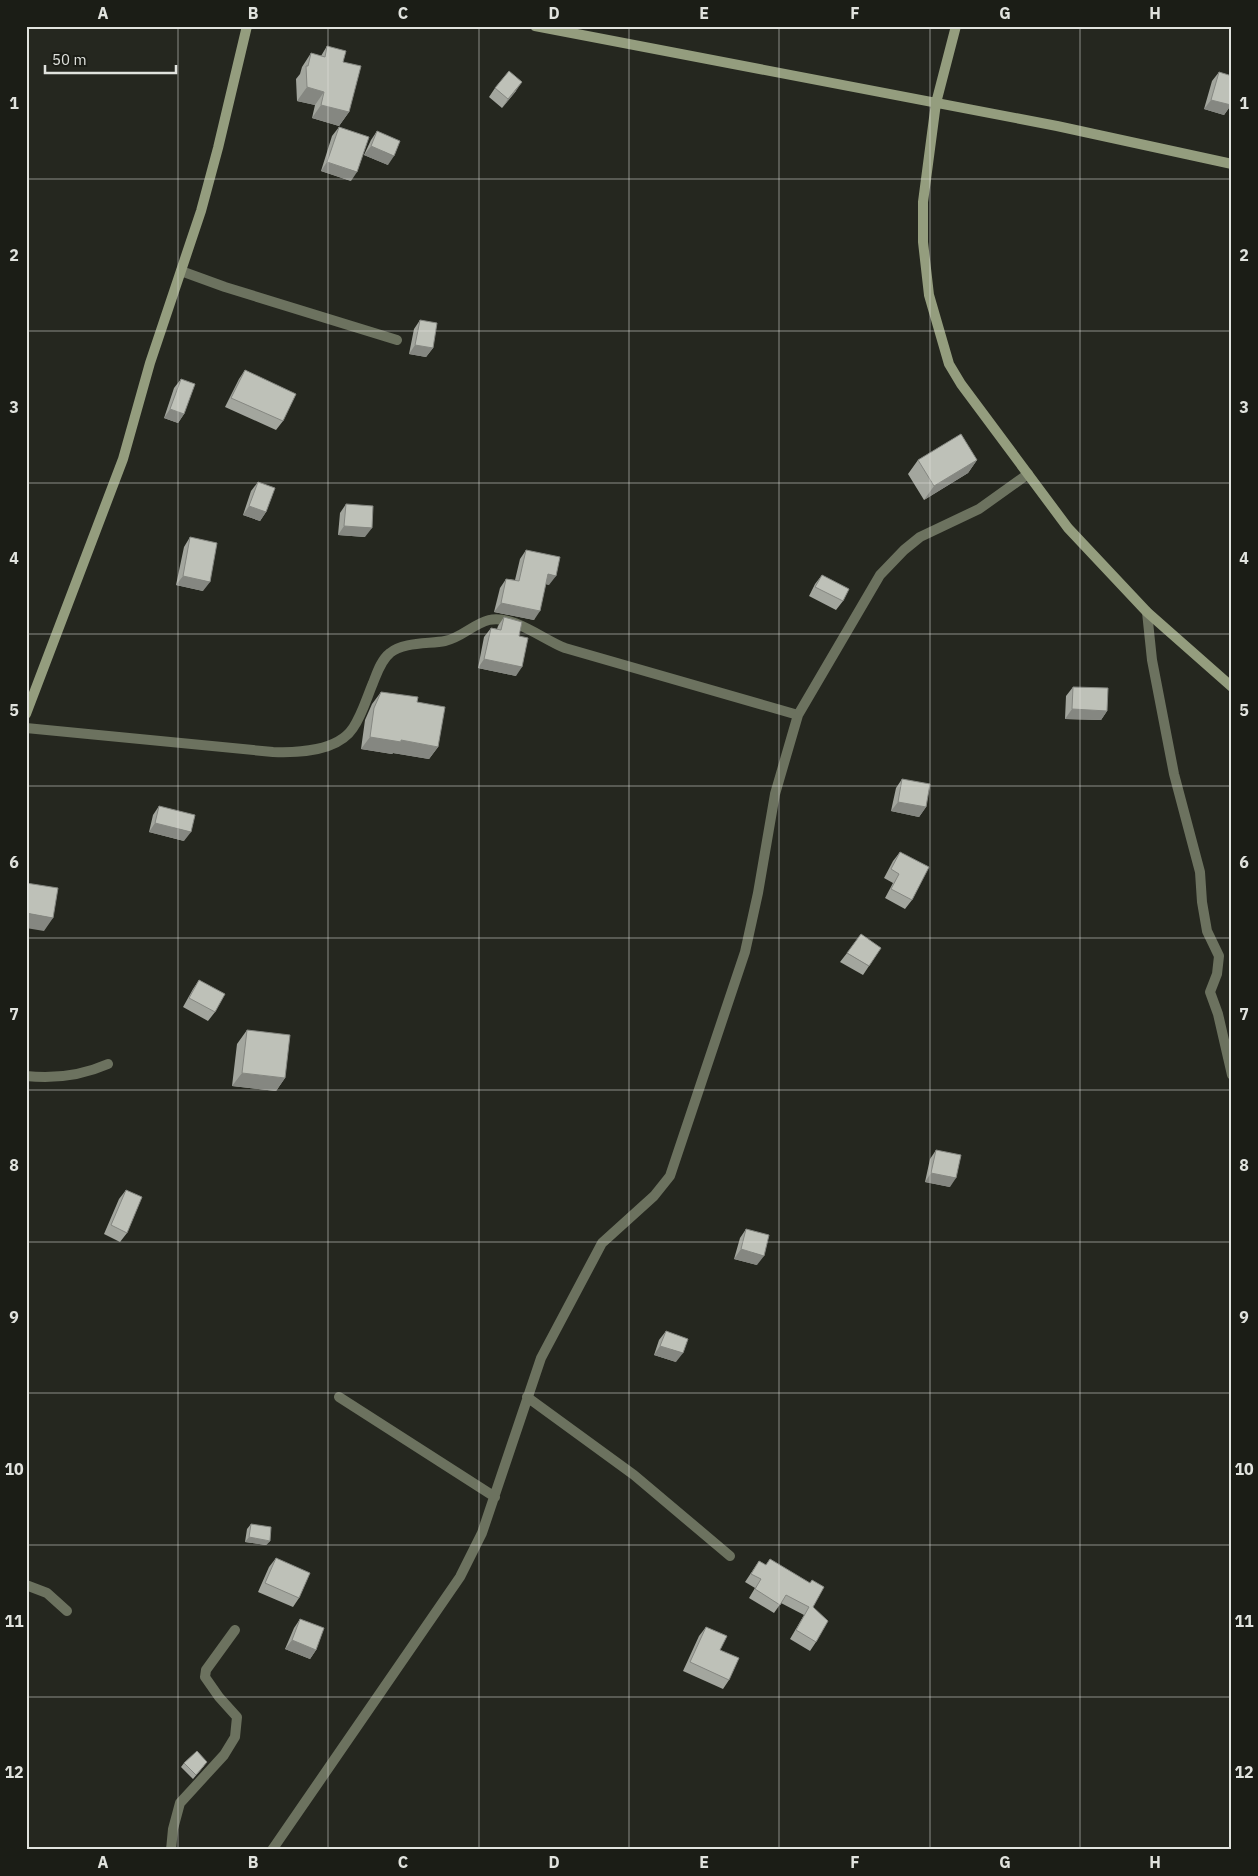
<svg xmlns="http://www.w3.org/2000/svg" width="1258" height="1876" font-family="'IBM Plex Sans',sans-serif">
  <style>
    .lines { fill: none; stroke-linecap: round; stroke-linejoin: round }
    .street { stroke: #6c725f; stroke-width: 10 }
    .secondary { stroke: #949d7e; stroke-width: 10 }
    .wall { fill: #a3a69e }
    .shaded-wall { fill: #858781 }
    .building { fill: #bec1b8; stroke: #858781 }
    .grid { fill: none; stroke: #e1e3de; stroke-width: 1; stroke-opacity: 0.55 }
    .neatline { fill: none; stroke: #e1e3de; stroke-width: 2 }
    .grid-label { font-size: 16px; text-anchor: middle; font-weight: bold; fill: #e1e3de }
  </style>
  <rect width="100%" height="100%" fill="#25271f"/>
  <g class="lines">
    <path class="street" d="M 181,271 L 225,287 L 397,340
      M 1147,612 L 1152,660 L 1174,774 L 1200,872 L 1202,902 L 1207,931 L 1219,956 L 1217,974 L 1210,992 L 1218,1014 L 1232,1075
      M 26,728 L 273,752 C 298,753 338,751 353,728 C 362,715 367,697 373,683 C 377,673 381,660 390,653 C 403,642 429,644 445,641 C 461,638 473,624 489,620 C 512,614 544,640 565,648 L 798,715
      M 26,1076 C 54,1079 83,1075 108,1064
      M 339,1397 L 495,1497
      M 527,1397 L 634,1475 L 730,1556
      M 26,1585 L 47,1593 L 67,1611
      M 171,1850 L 173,1829 L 180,1803 L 224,1755 L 235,1737 L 237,1717 L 219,1697 L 205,1677 L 206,1670 L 235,1630
      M 272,1850 L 460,1577 L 482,1533 L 541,1358 L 602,1243 L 654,1196 L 670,1176 L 745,952 L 758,893 L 775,794 L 798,715 L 880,575 L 904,550 L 920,537 L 979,509 L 1028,474"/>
    <path class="secondary" d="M 535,26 L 1057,126 L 1232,164
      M 956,26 L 936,103 L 923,202 L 923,242 L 929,295 L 949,364 L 961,384 L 1068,528 L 1147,612 L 1232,687
      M 26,714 L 123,459 L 150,363 L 201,211 L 218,148 L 247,26"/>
  </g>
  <path class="wall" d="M 327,46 L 343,62 L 349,112 L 339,126 L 312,118 L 315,105 L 297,101 L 296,79 L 300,74 L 302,67 L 311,53 L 321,56 Z
    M 1219,72 L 1231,105 L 1224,115 L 1204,109 L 1212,81 Z
    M 495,88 L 516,91 L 502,108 L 489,97 Z
    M 339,127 L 351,181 L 321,171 L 332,136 Z
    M 377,131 L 388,165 L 364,155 L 371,140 Z
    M 420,320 L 433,348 L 426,357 L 409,354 L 414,329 Z
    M 245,370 L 283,421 L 276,430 L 225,407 L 239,379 Z
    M 181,379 L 184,414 L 178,423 L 164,418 L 174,388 Z
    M 918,460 L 977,460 L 968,473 L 924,500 L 908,474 Z
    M 258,482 L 266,512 L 260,521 L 243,515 L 251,491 Z
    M 346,504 L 365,537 L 338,535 L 340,513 Z
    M 190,537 L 203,591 L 176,585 L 184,547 Z
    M 526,550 L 549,585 L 546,584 L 534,620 L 494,612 L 500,588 L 506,579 L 515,580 L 520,559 Z
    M 822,575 L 843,601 L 836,610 L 809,596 L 815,584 Z
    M 504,617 L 519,636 L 516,676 L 478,668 L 484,637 L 491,628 L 497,629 L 498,626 Z
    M 1073,687 L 1107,711 L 1101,720 L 1065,719 L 1066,696 Z
    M 381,692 L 417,702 L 438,747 L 429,759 L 393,753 L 392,754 L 361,749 L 365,720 L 372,704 Z
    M 902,779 L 926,807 L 919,817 L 891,811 L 896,788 Z
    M 159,806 L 184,841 L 149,832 L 153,815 Z
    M 900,852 L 912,900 L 905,909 L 885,898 L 893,883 L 884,878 L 893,861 Z
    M 847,953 L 869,966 L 863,975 L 840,962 Z
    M 199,980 L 215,1012 L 208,1021 L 183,1007 L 193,989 Z
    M 247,1030 L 285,1078 L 276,1091 L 232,1086 L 237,1044 Z
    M 936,1150 L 950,1187 L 925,1182 L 930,1159 Z
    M 126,1190 L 127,1233 L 120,1242 L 104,1234 L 119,1199 Z
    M 746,1229 L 757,1265 L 734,1259 L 740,1238 Z
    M 666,1331 L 676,1362 L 654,1355 L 659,1340 Z
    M 251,1524 L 270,1541 L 266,1545 L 245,1542 L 247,1529 Z
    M 276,1558 L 299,1598 L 293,1607 L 258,1592 L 269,1567 Z
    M 770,1559 L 813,1607 L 816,1642 L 810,1651 L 790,1639 L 804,1615 L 781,1603 L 774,1613 L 749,1598 L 755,1588 L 745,1582 L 759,1561 L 766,1565 Z
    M 300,1619 L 316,1650 L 310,1659 L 285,1649 L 294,1628 Z
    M 706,1627 L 720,1650 L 729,1680 L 723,1689 L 683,1671 L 699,1636 Z
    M 184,1763 L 204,1766 L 193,1779 L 181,1767 Z"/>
  <path class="shaded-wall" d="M 978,26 L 1012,26 L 1010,29 L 977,27 Z
    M 522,82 L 516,91 L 502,108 L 508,99 Z
    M 307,87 L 324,92 L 315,105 L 297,101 Z
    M 1211,100 L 1231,105 L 1224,115 L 1204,109 Z
    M 321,105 L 349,112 L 339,126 L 312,118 Z
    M 371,146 L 394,156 L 388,165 L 364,155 Z
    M 327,162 L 357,172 L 351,181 L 321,171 Z
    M 415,345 L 433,348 L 426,357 L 409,354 Z
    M 170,409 L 184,414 L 178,423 L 164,418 Z
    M 977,460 L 968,473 L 924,500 L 934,486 Z
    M 249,506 L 266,512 L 260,521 L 243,515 Z
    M 344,526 L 372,528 L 365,537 L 338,535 Z
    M 548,574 L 556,576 L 549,585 L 542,583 Z
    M 183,576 L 210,582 L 203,591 L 176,585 Z
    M 501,603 L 540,611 L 534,620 L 494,612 Z
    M 484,659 L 522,667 L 516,676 L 478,668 Z
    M 1072,709 L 1107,711 L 1101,720 L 1065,719 Z
    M 370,737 L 401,740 L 438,747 L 429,759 L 393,753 L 392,754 L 361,749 Z
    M 898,802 L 926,807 L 919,817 L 891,811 Z
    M 155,823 L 191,832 L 184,841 L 149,832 Z
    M 26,913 L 53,918 L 44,931 L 26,928 Z
    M 242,1073 L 285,1078 L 276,1091 L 232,1086 Z
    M 931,1173 L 956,1178 L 950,1187 L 925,1182 Z
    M 741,1249 L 764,1256 L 757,1265 L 734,1259 Z
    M 660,1346 L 683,1353 L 676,1362 L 654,1355 Z
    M 249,1537 L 270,1541 L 266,1545 L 245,1542 Z
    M 292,1640 L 316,1650 L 310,1659 L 285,1649 Z"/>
  <path class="building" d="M 327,46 L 346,51 L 343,62 L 361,66 L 349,112 L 321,105 L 324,92 L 307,87 L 306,66 L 308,66 L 311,53 L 325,57 Z
    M 509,71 L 522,82 L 508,99 L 495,88 Z
    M 1219,72 L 1232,76 L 1232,102 L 1231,105 L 1211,100 Z
    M 339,127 L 369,137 L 357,172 L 327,162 Z
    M 377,131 L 400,141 L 394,156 L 371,146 Z
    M 420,320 L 437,323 L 433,348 L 415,345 Z
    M 245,370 L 296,394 L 283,421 L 231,398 Z
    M 181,379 L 195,384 L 184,414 L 170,409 Z
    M 961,434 L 977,460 L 934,486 L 918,460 Z
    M 258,482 L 275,488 L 266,512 L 249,506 Z
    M 346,504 L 373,506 L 372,528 L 344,526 Z
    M 190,537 L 217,543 L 210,582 L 183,576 Z
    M 526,550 L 560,557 L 556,576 L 548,574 L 540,611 L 501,603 L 506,579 L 519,581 Z
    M 822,575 L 849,589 L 843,601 L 815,587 Z
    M 504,617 L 522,622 L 519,636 L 528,638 L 522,667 L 484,659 L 491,628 L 501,630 Z
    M 1073,687 L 1108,688 L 1107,711 L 1072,709 Z
    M 381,692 L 418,697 L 417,702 L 445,707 L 438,747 L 401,740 L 401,742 L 370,737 L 374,708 Z
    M 902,779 L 930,784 L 926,807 L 898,802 Z
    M 159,806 L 195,815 L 191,832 L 155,823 Z
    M 900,852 L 929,867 L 912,900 L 891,889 L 899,874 L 891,869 Z
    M 26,883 L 58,888 L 53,918 L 26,913 Z
    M 861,934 L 881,948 L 869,966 L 847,953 Z
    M 199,980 L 225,994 L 215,1012 L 189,998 Z
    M 247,1030 L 290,1035 L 285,1078 L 242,1073 Z
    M 936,1150 L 961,1155 L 956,1178 L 931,1173 Z
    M 126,1190 L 142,1197 L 127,1233 L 111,1225 Z
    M 746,1229 L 769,1235 L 764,1256 L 741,1249 Z
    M 666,1331 L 688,1339 L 683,1353 L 660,1346 Z
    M 251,1524 L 271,1527 L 270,1541 L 249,1537 Z
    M 276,1558 L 310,1573 L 299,1598 L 265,1583 Z
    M 770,1559 L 810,1583 L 812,1580 L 824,1587 L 813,1607 L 828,1621 L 816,1642 L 796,1630 L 809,1607 L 786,1595 L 780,1605 L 755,1589 L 761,1579 L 751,1574 L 759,1561 L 766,1565 Z
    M 300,1619 L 324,1628 L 316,1650 L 292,1640 Z
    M 706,1627 L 727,1636 L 720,1650 L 739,1658 L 729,1680 L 690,1662 Z
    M 197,1751 L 207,1762 L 196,1775 L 184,1763 Z"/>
  <path class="grid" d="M 178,26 L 178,1850M 328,26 L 328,1850M 479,26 L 479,1850M 629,26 L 629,1850M 779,26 L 779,1850M 930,26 L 930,1850M 1080,26 L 1080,1850M 26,179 L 1232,179M 26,331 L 1232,331M 26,483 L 1232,483M 26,634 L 1232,634M 26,786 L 1232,786M 26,938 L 1232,938M 26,1090 L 1232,1090M 26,1242 L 1232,1242M 26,1393 L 1232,1393M 26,1545 L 1232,1545M 26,1697 L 1232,1697"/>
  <rect width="1258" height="1876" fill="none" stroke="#1b1d16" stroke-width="55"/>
  <path d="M45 65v8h131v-8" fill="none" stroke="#e1e3de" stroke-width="2.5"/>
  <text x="52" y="65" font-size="15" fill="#e1e3de" stroke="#1b1d16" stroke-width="4" paint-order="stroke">50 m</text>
  <rect x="28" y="28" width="1202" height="1820" class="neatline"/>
  <g class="grid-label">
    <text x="103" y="19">A</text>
    <text x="253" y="19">B</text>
    <text x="403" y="19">C</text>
    <text x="554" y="19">D</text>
    <text x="704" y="19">E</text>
    <text x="855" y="19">F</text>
    <text x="1005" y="19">G</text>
    <text x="1155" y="19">H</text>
    <text x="14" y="109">1</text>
    <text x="1244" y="109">1</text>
    <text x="14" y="261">2</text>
    <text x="1244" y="261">2</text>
    <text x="14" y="413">3</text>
    <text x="1244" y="413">3</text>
    <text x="14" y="564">4</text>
    <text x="1244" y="564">4</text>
    <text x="14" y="716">5</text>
    <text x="1244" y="716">5</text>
    <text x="14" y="868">6</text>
    <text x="1244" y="868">6</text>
    <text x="14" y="1020">7</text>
    <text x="1244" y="1020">7</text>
    <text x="14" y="1171">8</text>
    <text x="1244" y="1171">8</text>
    <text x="14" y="1323">9</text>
    <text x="1244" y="1323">9</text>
    <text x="14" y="1475">10</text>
    <text x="1244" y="1475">10</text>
    <text x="14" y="1627">11</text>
    <text x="1244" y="1627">11</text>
    <text x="14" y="1778">12</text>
    <text x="1244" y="1778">12</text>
    <text x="103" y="1868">A</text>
    <text x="253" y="1868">B</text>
    <text x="403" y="1868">C</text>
    <text x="554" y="1868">D</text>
    <text x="704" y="1868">E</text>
    <text x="855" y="1868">F</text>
    <text x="1005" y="1868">G</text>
    <text x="1155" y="1868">H</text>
  </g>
</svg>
